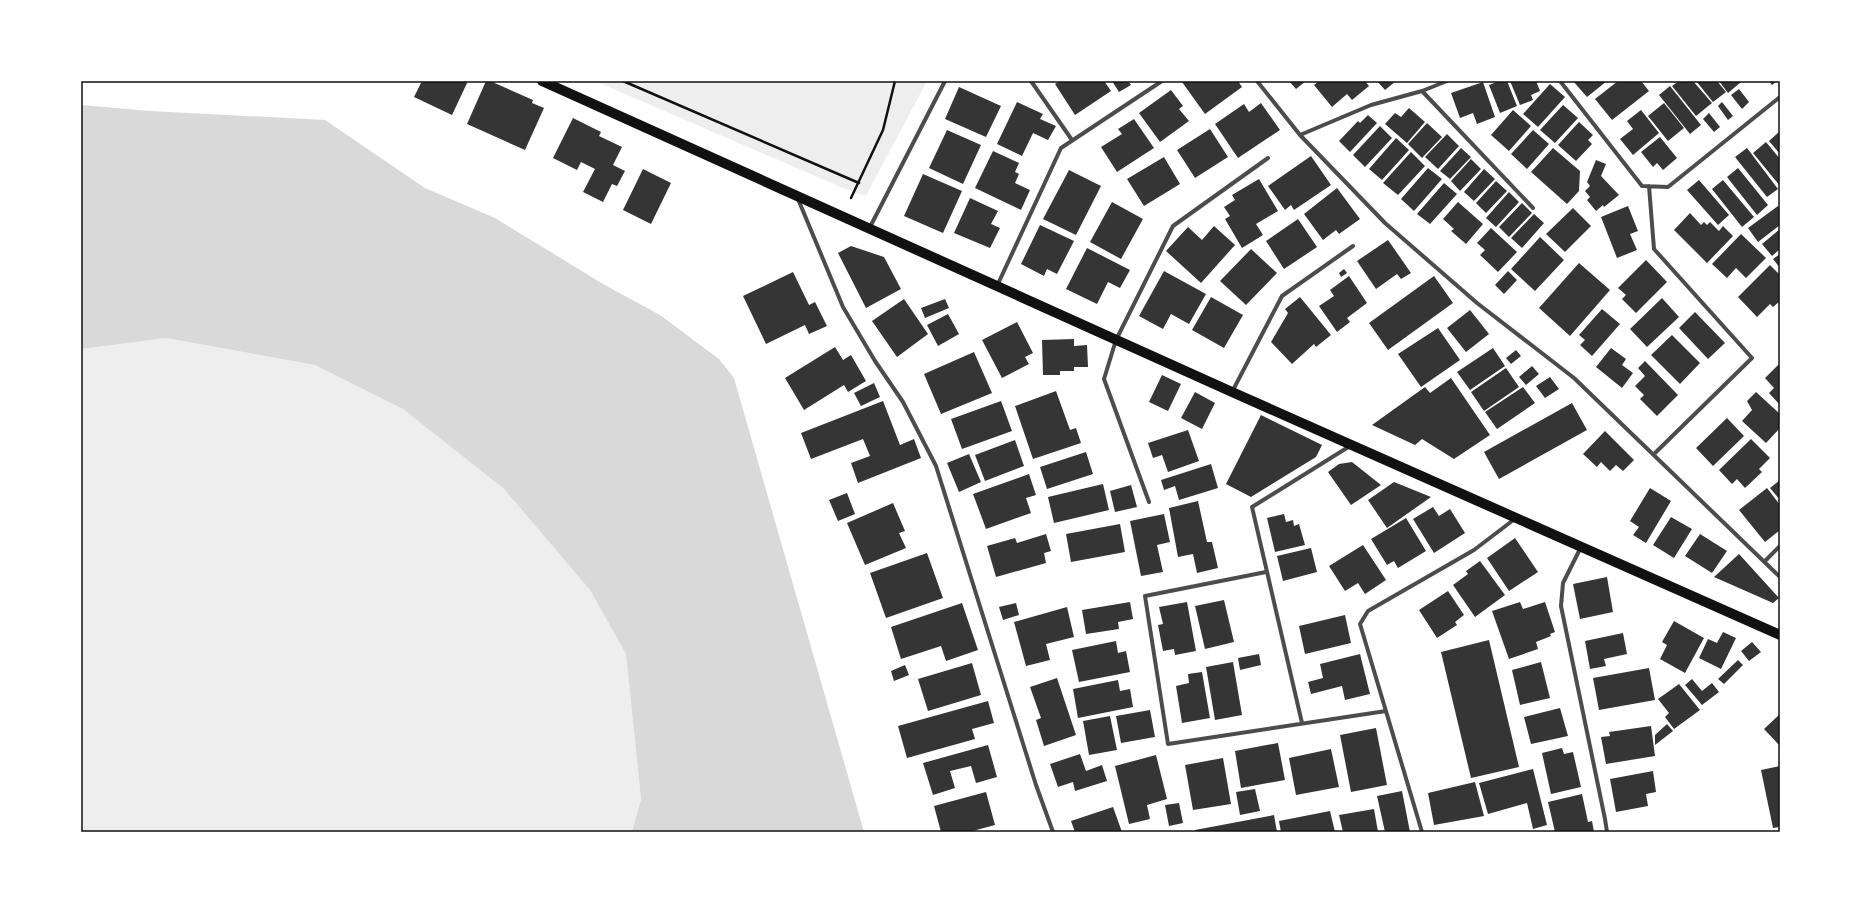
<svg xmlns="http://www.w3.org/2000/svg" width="1861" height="913" font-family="'Roboto Condensed',sans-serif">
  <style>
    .green { fill: #eee }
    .water { fill: #d9d9d9 }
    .building { fill: #353535 }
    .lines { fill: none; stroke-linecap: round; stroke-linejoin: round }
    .path { stroke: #111; stroke-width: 2.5 }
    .minor { stroke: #4c4c4c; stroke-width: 4 }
    .primary { stroke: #111; stroke-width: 10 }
    .neatline { fill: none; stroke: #111; stroke-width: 1.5 }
  </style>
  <rect width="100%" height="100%" fill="#fff"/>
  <path class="green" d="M 595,81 L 927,81 L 866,196 L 843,188 Z
    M 166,338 L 315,365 L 403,409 L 504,489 L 590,590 L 626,654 L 641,799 L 632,832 L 81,832 L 81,349 Z"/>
  <path class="water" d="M 81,105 L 150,111 L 325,120 L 425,188 L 495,218 L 603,284 L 660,315 L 719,359 L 734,378 L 864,832 L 632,832 L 641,799 L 626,654 L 590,590 L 504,489 L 403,409 L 315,365 L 166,338 L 81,349 Z"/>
  <path class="building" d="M 422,81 L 468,81 L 452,115 L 414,97 Z
    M 486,81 L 490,81 L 533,100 L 532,103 L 544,108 L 525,150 L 467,124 Z
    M 1060,81 L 1104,81 L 1111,91 L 1075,115 L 1055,84 Z
    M 1112,81 L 1128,81 L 1131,85 L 1119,92 Z
    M 1184,81 L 1238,81 L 1242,87 L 1205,114 L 1182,82 Z
    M 1289,81 L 1306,81 L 1296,89 Z
    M 1319,81 L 1365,81 L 1369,86 L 1352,100 L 1347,94 L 1332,107 L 1314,85 Z
    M 1377,81 L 1396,81 L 1385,90 Z
    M 1499,81 L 1507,81 L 1517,106 L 1500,113 L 1489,85 Z
    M 1510,81 L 1536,81 L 1540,91 L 1531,95 L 1533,100 L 1520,105 Z
    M 1573,81 L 1607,81 L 1587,97 Z
    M 1618,81 L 1641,81 L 1649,91 L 1612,120 L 1595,99 Z
    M 1679,81 L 1693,81 L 1712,103 L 1696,116 L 1672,86 Z
    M 1696,81 L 1717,81 L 1726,92 L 1713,102 Z
    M 1719,81 L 1740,81 L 1741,82 L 1728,93 Z
    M 1769,81 L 1777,81 L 1772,85 Z
    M 1483,82 L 1495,117 L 1477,124 L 1473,113 L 1460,118 L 1451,93 Z
    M 1550,84 L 1565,97 L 1538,127 L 1523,114 Z
    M 1670,86 L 1701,125 L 1690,134 L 1659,95 Z
    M 959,87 L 1001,106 L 986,137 L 945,119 Z
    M 1739,89 L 1749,102 L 1742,109 L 1731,95 Z
    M 1171,90 L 1183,106 L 1179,109 L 1189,121 L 1160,142 L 1139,113 Z
    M 1017,102 L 1043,114 L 1040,119 L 1056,126 L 1048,140 L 1033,133 L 1022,156 L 997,144 Z
    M 1722,102 L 1733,116 L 1728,120 L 1718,106 Z
    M 1261,103 L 1280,130 L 1238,158 L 1215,124 L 1244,104 L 1249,112 Z
    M 1664,103 L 1684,128 L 1668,141 L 1648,116 Z
    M 1563,105 L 1578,118 L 1555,143 L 1540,130 Z
    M 1409,108 L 1425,122 L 1407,143 L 1385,124 L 1395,113 L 1401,117 Z
    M 1513,110 L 1531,126 L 1509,151 L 1491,135 Z
    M 1641,110 L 1659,133 L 1633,155 L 1620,139 L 1633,129 L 1627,121 Z
    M 1709,113 L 1720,127 L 1714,132 L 1703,119 Z
    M 1368,115 L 1377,123 L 1350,152 L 1339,141 L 1358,121 L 1360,123 Z
    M 573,118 L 601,132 L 599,136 L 622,147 L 613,165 L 625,171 L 617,186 L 612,184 L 603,202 L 583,192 L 595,169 L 581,162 L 577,170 L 553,158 Z
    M 1134,119 L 1154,148 L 1117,172 L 1101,147 L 1122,134 L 1118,129 Z
    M 1579,122 L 1593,135 L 1588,140 L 1592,144 L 1576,161 L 1558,145 Z
    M 1427,123 L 1442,137 L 1422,158 L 1408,144 Z
    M 1380,126 L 1392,138 L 1365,167 L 1353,155 Z
    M 1210,129 L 1228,157 L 1195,178 L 1177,150 Z
    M 947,130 L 981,145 L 963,184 L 929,168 Z
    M 1533,130 L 1549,144 L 1527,169 L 1511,154 Z
    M 1780,131 L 1780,154 L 1769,141 Z
    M 1447,134 L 1459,146 L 1438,169 L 1425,157 Z
    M 1660,137 L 1677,158 L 1663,170 L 1657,163 L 1653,167 L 1641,152 Z
    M 1396,138 L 1409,150 L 1382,180 L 1369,169 Z
    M 1766,142 L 1780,159 L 1780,186 L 1753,153 Z
    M 1461,148 L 1471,157 L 1450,179 L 1440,171 Z
    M 1553,148 L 1580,171 L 1579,191 L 1567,204 L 1531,172 Z
    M 1747,148 L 1778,189 L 1767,197 L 1735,157 Z
    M 993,151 L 1019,163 L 1015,172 L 1019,174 L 1015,183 L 1030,190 L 1021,210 L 975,188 Z
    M 1411,152 L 1425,166 L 1398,195 L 1383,183 Z
    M 1311,156 L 1331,185 L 1294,210 L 1291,205 L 1285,210 L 1268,186 Z
    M 1164,157 L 1180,184 L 1144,206 L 1127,179 Z
    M 1471,159 L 1481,169 L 1460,191 L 1451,181 Z
    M 1596,160 L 1606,164 L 1601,176 L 1619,195 L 1604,207 L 1603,205 L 1596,211 L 1587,200 L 1590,197 L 1585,191 L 1590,186 L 1587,182 Z
    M 1428,168 L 1442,179 L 1414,211 L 1401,199 Z
    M 1738,168 L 1768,205 L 1757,215 L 1727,177 Z
    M 643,169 L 671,183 L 651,224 L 623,210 Z
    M 1484,169 L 1495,179 L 1474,201 L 1464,192 Z
    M 1069,170 L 1101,186 L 1076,235 L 1043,219 Z
    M 923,174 L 962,191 L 943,233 L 904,216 Z
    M 1259,179 L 1278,211 L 1256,224 L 1263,235 L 1242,248 L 1225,219 L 1230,216 L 1224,207 L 1235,200 L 1232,195 Z
    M 1699,180 L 1729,215 L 1718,225 L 1687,190 Z
    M 1723,180 L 1754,217 L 1742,227 L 1712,189 Z
    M 1496,181 L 1507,191 L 1486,213 L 1476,203 Z
    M 1444,183 L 1457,194 L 1430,224 L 1417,214 Z
    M 1337,188 L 1360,219 L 1339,234 L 1336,230 L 1323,240 L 1304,214 Z
    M 1509,192 L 1519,202 L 1496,227 L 1486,218 Z
    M 970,198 L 998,211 L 991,224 L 1000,228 L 990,248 L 954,233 Z
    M 1112,202 L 1143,219 L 1121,259 L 1090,242 Z
    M 1458,202 L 1483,224 L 1466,244 L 1451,231 L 1454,229 L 1443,219 Z
    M 1522,203 L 1532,213 L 1509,237 L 1499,227 Z
    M 1628,206 L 1638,231 L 1630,234 L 1637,250 L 1617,258 L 1601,217 Z
    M 1778,206 L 1780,208 L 1780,225 L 1758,242 L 1748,228 Z
    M 1573,208 L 1591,226 L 1565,252 L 1546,234 Z
    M 1690,213 L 1701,225 L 1704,222 L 1707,225 L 1710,222 L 1719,231 L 1723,226 L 1733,236 L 1707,263 L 1674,230 Z
    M 1534,214 L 1544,223 L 1522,248 L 1511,238 Z
    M 1298,219 L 1317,247 L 1284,269 L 1266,241 Z
    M 1040,225 L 1074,241 L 1057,274 L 1047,269 L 1044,276 L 1021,264 Z
    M 1214,226 L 1235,245 L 1201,283 L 1166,251 L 1188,227 L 1202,240 Z
    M 1491,228 L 1517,252 L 1498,272 L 1480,255 L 1485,250 L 1477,243 Z
    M 1780,229 L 1780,249 L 1772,256 L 1762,244 Z
    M 1741,234 L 1766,258 L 1746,278 L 1736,268 L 1727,278 L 1712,264 Z
    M 1540,237 L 1564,260 L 1535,291 L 1511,269 Z
    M 1388,240 L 1411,273 L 1401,279 L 1397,274 L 1376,289 L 1357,261 Z
    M 851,246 L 884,257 L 901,289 L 866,308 L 838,253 Z
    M 1087,248 L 1130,270 L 1120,288 L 1108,282 L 1097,304 L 1066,289 Z
    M 1251,249 L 1277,273 L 1246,305 L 1220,281 Z
    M 1780,254 L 1780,268 L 1773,259 Z
    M 1646,260 L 1667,282 L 1636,313 L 1622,299 L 1626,295 L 1618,288 Z
    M 1579,263 L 1610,290 L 1570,336 L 1539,308 Z
    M 1770,265 L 1780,275 L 1780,301 L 1773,307 L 1770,304 L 1757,317 L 1738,297 Z
    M 1344,269 L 1347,273 L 1341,277 L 1339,273 Z
    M 1164,271 L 1206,294 L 1189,324 L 1171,314 L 1163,329 L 1139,316 Z
    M 1508,271 L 1517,280 L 1504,294 L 1495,285 Z
    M 793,272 L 809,305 L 815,302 L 827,326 L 809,334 L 805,325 L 766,344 L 743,296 Z
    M 1349,276 L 1367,303 L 1347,318 L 1350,322 L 1337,332 L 1319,306 L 1334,296 L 1330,290 Z
    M 1434,276 L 1453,303 L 1388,350 L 1369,323 Z
    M 1211,297 L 1243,315 L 1224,348 L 1192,330 Z
    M 1300,297 L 1331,335 L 1316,347 L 1314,344 L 1292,364 L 1271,342 L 1288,313 L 1285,309 Z
    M 1662,298 L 1679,317 L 1647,347 L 1630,329 Z
    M 904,299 L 928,334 L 897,357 L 872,321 Z
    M 945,299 L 949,308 L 925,318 L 921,308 Z
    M 1602,309 L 1620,324 L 1592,356 L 1580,345 L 1585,340 L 1579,335 Z
    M 1470,310 L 1489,334 L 1466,352 L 1447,328 Z
    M 1695,312 L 1725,343 L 1708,359 L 1679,328 Z
    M 948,314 L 959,334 L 938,346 L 927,325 Z
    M 1017,322 L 1033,353 L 1025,357 L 1029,364 L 1002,378 L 982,340 Z
    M 1438,328 L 1460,360 L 1421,387 L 1398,354 Z
    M 1672,335 L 1700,363 L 1680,384 L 1651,355 Z
    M 1074,339 L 1074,346 L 1087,345 L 1088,367 L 1074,367 L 1074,371 L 1060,371 L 1060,375 L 1043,375 L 1042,340 Z
    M 835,347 L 843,360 L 851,355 L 866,381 L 848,392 L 844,385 L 804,410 L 785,378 Z
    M 1493,348 L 1505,366 L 1470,390 L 1457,372 Z
    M 1611,348 L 1626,359 L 1622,365 L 1633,373 L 1622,388 L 1596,367 Z
    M 1516,350 L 1521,356 L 1511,364 L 1506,358 Z
    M 974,352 L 992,393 L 941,414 L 924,374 Z
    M 1645,361 L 1678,395 L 1657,416 L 1640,399 L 1644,395 L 1635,386 L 1645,376 L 1638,368 Z
    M 1780,363 L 1780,405 L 1769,393 L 1774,388 L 1765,378 Z
    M 1532,366 L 1539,374 L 1526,385 L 1519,377 Z
    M 1506,368 L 1519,387 L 1484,411 L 1471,392 Z
    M 1162,375 L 1181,384 L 1168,411 L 1149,402 Z
    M 1550,377 L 1559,389 L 1545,398 L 1536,386 Z
    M 1451,378 L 1490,435 L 1454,459 L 1422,439 L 1415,445 L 1372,425 L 1425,387 L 1430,393 Z
    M 874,383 L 880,397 L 861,406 L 854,393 Z
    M 1523,387 L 1535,403 L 1497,429 L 1485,412 Z
    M 1056,391 L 1070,430 L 1076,428 L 1081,443 L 1033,459 L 1015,406 Z
    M 1195,392 L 1215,403 L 1202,429 L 1181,418 Z
    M 1756,392 L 1780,414 L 1780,428 L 1766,443 L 1742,421 L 1752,410 L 1747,401 Z
    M 883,401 L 900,445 L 914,439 L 921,458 L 858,483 L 851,463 L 870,456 L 863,439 L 811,459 L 801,433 Z
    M 1001,401 L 1012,431 L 962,449 L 951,419 Z
    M 1572,403 L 1587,430 L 1499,479 L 1484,452 Z
    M 1261,415 L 1322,445 L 1316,457 L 1251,497 L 1226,484 Z
    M 1727,418 L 1744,436 L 1713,466 L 1696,448 Z
    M 1188,430 L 1199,461 L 1168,472 L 1162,455 L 1153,458 L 1148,443 Z
    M 1605,431 L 1634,460 L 1623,471 L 1616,465 L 1610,471 L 1601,462 L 1597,467 L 1583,454 Z
    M 1751,439 L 1770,458 L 1759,469 L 1762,472 L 1745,488 L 1737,479 L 1732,484 L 1719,470 Z
    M 1015,440 L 1024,466 L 985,481 L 975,455 Z
    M 1086,452 L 1093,474 L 1047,489 L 1040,467 Z
    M 969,454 L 981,482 L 959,492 L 947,463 Z
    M 1352,462 L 1381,485 L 1351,505 L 1328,472 L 1339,464 Z
    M 1211,464 L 1218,488 L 1179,500 L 1175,486 L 1164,490 L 1161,480 Z
    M 1029,474 L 1036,495 L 1026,498 L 1031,513 L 986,529 L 973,494 Z
    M 1780,480 L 1780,500 L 1770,488 Z
    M 1394,482 L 1431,497 L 1387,528 L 1368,500 Z
    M 1103,484 L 1109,510 L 1054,523 L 1048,497 Z
    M 1131,485 L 1137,507 L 1115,512 L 1110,491 Z
    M 1650,488 L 1671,501 L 1646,543 L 1633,535 L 1639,527 L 1630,521 Z
    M 1767,488 L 1780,505 L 1780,530 L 1765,542 L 1739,510 Z
    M 847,493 L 855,514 L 838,521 L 829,500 Z
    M 1198,501 L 1207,542 L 1212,542 L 1218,568 L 1197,573 L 1193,554 L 1178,557 L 1169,508 Z
    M 893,503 L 905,531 L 899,533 L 906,548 L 865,565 L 847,523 Z
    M 1433,507 L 1439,516 L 1450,509 L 1465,533 L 1434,553 L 1413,519 Z
    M 1164,514 L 1170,542 L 1157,545 L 1163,572 L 1141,576 L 1130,521 Z
    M 1284,514 L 1286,522 L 1293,520 L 1294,526 L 1299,524 L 1305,545 L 1275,552 L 1267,518 Z
    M 1671,517 L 1692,529 L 1674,558 L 1653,545 Z
    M 1406,518 L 1426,551 L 1398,568 L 1394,561 L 1387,565 L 1371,539 Z
    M 1120,524 L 1125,552 L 1071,562 L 1066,534 Z
    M 1046,534 L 1051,551 L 1044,553 L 1046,563 L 996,577 L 987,546 L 1015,538 L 1017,543 Z
    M 1700,534 L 1727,551 L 1712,573 L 1685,556 Z
    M 1515,538 L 1538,572 L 1509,591 L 1487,558 Z
    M 1363,545 L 1386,580 L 1365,594 L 1358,583 L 1345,591 L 1329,566 Z
    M 1311,548 L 1317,572 L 1283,581 L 1277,556 Z
    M 927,553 L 943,598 L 886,618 L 870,573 Z
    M 1739,554 L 1779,598 L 1773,603 L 1714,577 Z
    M 1480,561 L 1505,595 L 1475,617 L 1453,585 L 1468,574 L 1466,571 Z
    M 1607,577 L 1613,612 L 1580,619 L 1573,584 Z
    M 1448,591 L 1464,615 L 1455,622 L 1457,625 L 1437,638 L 1419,610 Z
    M 1224,600 L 1234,642 L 1205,649 L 1195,606 Z
    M 1130,602 L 1133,619 L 1118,622 L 1119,629 L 1086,634 L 1082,610 Z
    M 1187,602 L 1196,651 L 1175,655 L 1174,649 L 1163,651 L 1158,625 L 1163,624 L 1159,607 Z
    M 1520,602 L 1523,609 L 1545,602 L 1555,632 L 1550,634 L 1551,636 L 1536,642 L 1538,649 L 1509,659 L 1492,611 Z
    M 962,603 L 978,650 L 946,661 L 941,646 L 901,659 L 891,627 Z
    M 1016,603 L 1019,615 L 1003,620 L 999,607 Z
    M 1067,607 L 1074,637 L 1046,644 L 1050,660 L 1026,666 L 1014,622 Z
    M 1345,615 L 1351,643 L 1305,654 L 1299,626 Z
    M 1674,621 L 1704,638 L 1685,673 L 1660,659 L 1667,645 L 1662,642 Z
    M 1723,632 L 1736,638 L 1721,669 L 1699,658 L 1708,639 L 1717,643 Z
    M 1623,633 L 1627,654 L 1604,659 L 1606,666 L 1590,669 L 1585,641 Z
    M 1489,640 L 1519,767 L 1471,778 L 1441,652 Z
    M 1116,641 L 1118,653 L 1126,651 L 1130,672 L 1079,682 L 1072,650 Z
    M 1752,642 L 1761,652 L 1749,661 L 1741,651 Z
    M 1259,654 L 1261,665 L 1240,670 L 1238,658 Z
    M 1360,654 L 1370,694 L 1345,700 L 1342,686 L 1311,694 L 1308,682 L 1323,678 L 1320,664 Z
    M 1738,660 L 1743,665 L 1724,684 L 1718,679 Z
    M 1233,662 L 1242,715 L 1215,720 L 1206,667 Z
    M 1541,662 L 1550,698 L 1520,705 L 1512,670 Z
    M 972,663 L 981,695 L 928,711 L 918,679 Z
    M 905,665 L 909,675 L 894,681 L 891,671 Z
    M 1649,668 L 1655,700 L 1599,710 L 1593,678 Z
    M 1202,672 L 1210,718 L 1182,723 L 1176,686 L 1189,683 L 1188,674 Z
    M 1057,678 L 1076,735 L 1044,746 L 1036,720 L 1041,718 L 1030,687 Z
    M 1692,679 L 1702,691 L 1712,683 L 1719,692 L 1702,705 L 1685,685 Z
    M 1118,680 L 1120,691 L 1130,689 L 1133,707 L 1078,718 L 1073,689 Z
    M 1679,684 L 1700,710 L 1674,729 L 1665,717 L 1669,713 L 1658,699 Z
    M 988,701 L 994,723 L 972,729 L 975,739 L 907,758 L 898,726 Z
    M 1560,708 L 1568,736 L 1531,744 L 1524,717 Z
    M 1150,710 L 1155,737 L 1121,743 L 1116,716 Z
    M 1780,714 L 1780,746 L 1764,729 Z
    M 1110,716 L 1117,750 L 1089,755 L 1083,721 Z
    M 1667,724 L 1673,731 L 1655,745 L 1655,735 Z
    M 1651,726 L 1655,756 L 1606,764 L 1601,737 L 1610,736 L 1609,732 Z
    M 1376,728 L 1387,785 L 1351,792 L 1340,735 Z
    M 1278,743 L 1285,780 L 1241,788 L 1235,751 Z
    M 988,745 L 997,777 L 976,783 L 971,766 L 950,771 L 955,788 L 933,795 L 923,763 Z
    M 1562,748 L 1564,754 L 1573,752 L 1581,787 L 1551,794 L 1542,753 Z
    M 1331,749 L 1339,787 L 1296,795 L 1289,758 Z
    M 1080,754 L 1086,771 L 1102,765 L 1107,781 L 1075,791 L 1073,782 L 1058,787 L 1050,764 Z
    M 1156,755 L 1167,799 L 1147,805 L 1150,819 L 1129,824 L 1115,766 Z
    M 1223,758 L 1231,804 L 1193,810 L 1185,765 Z
    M 1780,766 L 1780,827 L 1773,828 L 1761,770 Z
    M 1533,769 L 1547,825 L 1533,829 L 1527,803 L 1488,814 L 1479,783 Z
    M 1653,771 L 1656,792 L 1646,794 L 1648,806 L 1616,812 L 1610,779 Z
    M 1475,782 L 1484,816 L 1434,825 L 1428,793 Z
    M 1255,789 L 1260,811 L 1240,815 L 1236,792 Z
    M 1402,791 L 1410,832 L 1385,832 L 1377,796 Z
    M 986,792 L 995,825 L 969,832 L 941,832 L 934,806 Z
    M 1582,794 L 1588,822 L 1592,821 L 1594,832 L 1555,832 L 1548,802 Z
    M 1179,803 L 1183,823 L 1169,826 L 1165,805 Z
    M 1113,807 L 1122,832 L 1075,832 L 1071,821 Z
    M 1374,809 L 1378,832 L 1343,832 L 1339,815 Z
    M 1330,811 L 1335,832 L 1281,832 L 1279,821 Z
    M 1274,815 L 1277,832 L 1195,832 L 1195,830 Z"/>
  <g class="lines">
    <path class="path" d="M 623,81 L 859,183
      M 851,198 L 883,130 L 895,81"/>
    <path class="minor" d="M 1031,81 L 1072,140
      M 1257,81 L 1300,135 L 1385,223 L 1477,303 L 1574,378 L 1780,577
      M 1560,81 L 1642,186 L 1668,187 L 1780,97
      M 1422,91 L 1533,208
      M 1300,135 L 1371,105 L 1422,91 L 1447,81
      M 1649,186 L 1654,249 L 1752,358 L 1654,454
      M 798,199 L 843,307 L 875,361 L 903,402 L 936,466 L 1036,785 L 1053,832
      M 869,229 L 945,81
      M 997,286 L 1061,148 L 1162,81
      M 1232,392 L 1282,296 L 1353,246
      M 1149,502 L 1104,379 L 1116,340 L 1173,226 L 1268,158
      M 1581,547 L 1563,583 L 1561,606 L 1605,819 L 1607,832
      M 1765,561 L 1780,546
      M 1266,572 L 1145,596 L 1168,744 L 1386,711
      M 1302,723 L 1252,507 L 1350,446
      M 1422,832 L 1360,624 L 1368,611 L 1474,550 L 1516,518"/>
    <path class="primary" d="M 542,81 L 1232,392 L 1780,635"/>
  </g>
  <rect width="1861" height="913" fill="none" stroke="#ffffff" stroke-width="164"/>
  <rect x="82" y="82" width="1697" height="749" class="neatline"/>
</svg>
